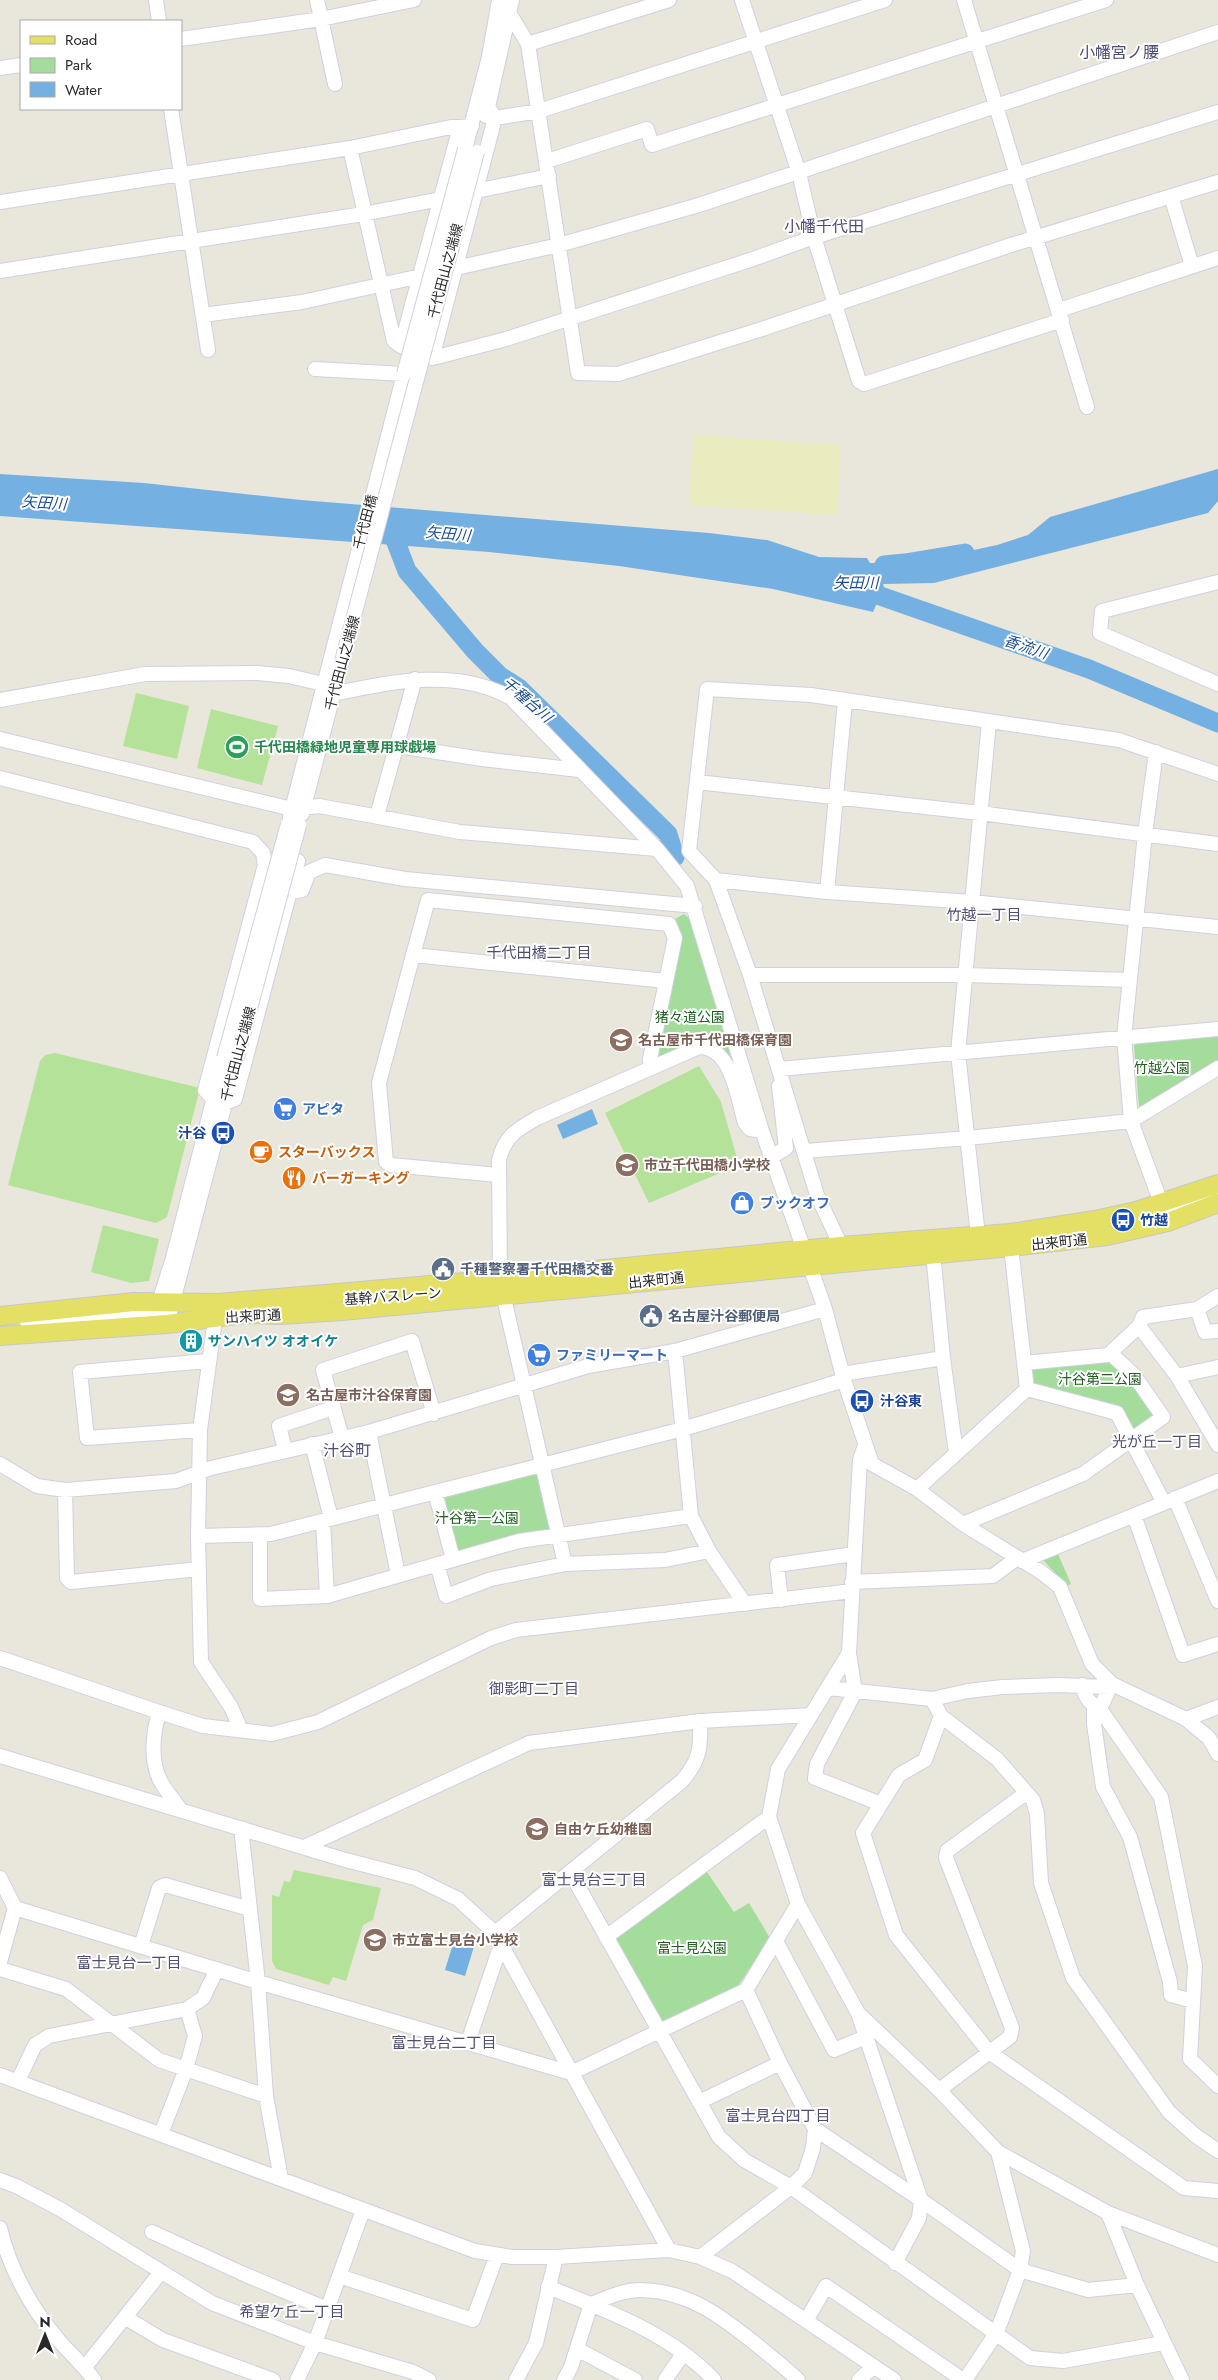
<svg xmlns="http://www.w3.org/2000/svg" width="1218" height="2380" font-family="Jost,'Noto Sans JP',sans-serif">
  <style>
    .green { fill: #a4dc9b }
    .sand { fill: #eaecc0 }
    .pitch { fill: #b3e298 }
    .water { fill: #75b0e3 }
    .lines { fill: none; stroke-linecap: round; stroke-linejoin: round }
    .river { stroke: #75b0e3; stroke-width: 19 }
    .minor-casing { stroke: #d0d0e0; stroke-width: 16 }
    .major-casing { stroke: #c7c7c7; stroke-width: 20 }
    .minor { stroke: #fff; stroke-width: 14 }
    .major { stroke: #e4e065; stroke-width: 18 }
    .minor-bridge-casing { stroke: #d0d0e0; stroke-width: 16; stroke-linecap: butt }
    .minor-bridge { stroke: #fff; stroke-width: 14 }
    .labels { text-anchor: middle; dominant-baseline: central; stroke-width: 4; stroke-linejoin: round; paint-order: stroke }
    .street-label { font-size: 14px; fill: #282828; stroke: #fff }
    .leisure-label { font-size: 14px; font-weight: bold; fill: #27864d; stroke: #fff; text-anchor: start }
    .park-label { font-size: 14px; fill: #1f5e1f; stroke: #fff }
    .education-label { font-size: 14px; font-weight: bold; fill: #785e54; stroke: #fff; text-anchor: start }
    .shop-label { font-size: 14px; font-weight: bold; fill: #366cbe; stroke: #fff; text-anchor: start }
    .transit-label { font-size: 14px; font-weight: bold; fill: #164399; stroke: #fff; text-anchor: start }
    .food-label { font-size: 14px; font-weight: bold; fill: #c56008; stroke: #fff; text-anchor: start }
    .service-label { font-size: 14px; font-weight: bold; fill: #4e5e75; stroke: #fff; text-anchor: start }
    .culture-label { font-size: 14px; font-weight: bold; fill: #0d838f; stroke: #fff; text-anchor: start }
    .water-label { font-size: 15px; font-style: italic; fill: #184c8c; stroke: #fff }
    .neighbourhood-label { font-size: 15px; fill: #4e4d74; stroke: #fff }
    .quarter-label { font-size: 16px; fill: #4e4d74; stroke: #fff }
  </style>
  <rect width="100%" height="100%" fill="#e9e6db"/>
  <path class="green" d="M 684,914 L 690,919 L 731,1058 L 721,1048 L 709,1043 L 659,1060 L 655,1056 L 671,921 Z
    M 1218,1035 L 1218,1064 L 1145,1109 L 1139,1107 L 1134,1046 L 1137,1043 Z
    M 1108,1353 L 1158,1413 L 1136,1431 L 1130,1429 L 1120,1408 L 1031,1385 L 1028,1368 Z
    M 532,1474 L 537,1475 L 550,1527 L 548,1532 L 459,1553 L 454,1551 L 442,1496 Z
    M 1058,1554 L 1071,1584 L 1067,1586 L 1043,1560 Z
    M 705,1869 L 734,1912 L 749,1903 L 770,1938 L 738,1986 L 663,2021 L 614,1939 Z"/>
  <path class="sand" d="M 694,435 L 841,445 L 837,515 L 689,505 Z"/>
  <path class="pitch" d="M 136,693 L 189,706 L 177,759 L 123,746 Z
    M 211,709 L 278,726 L 262,785 L 197,768 Z
    M 55,1053 L 200,1088 L 167,1217 L 156,1223 L 8,1185 L 40,1061 L 45,1055 Z
    M 699,1066 L 721,1102 L 739,1165 L 649,1203 L 605,1113 Z
    M 103,1225 L 159,1239 L 149,1281 L 131,1283 L 91,1272 Z
    M 294,1870 L 381,1888 L 373,1920 L 363,1925 L 346,1981 L 333,1977 L 329,1985 L 276,1969 L 272,1961 L 272,1895 L 279,1897 L 284,1881 L 290,1882 Z"/>
  <path class="water" d="M 1218,469 L 1218,501 L 1208,513 L 934,583 L 883,584 L 884,587 L 873,612 L 773,589 L 619,566 L 489,552 L 0,516 L 0,474 L 144,483 L 301,500 L 709,533 L 767,540 L 819,557 L 867,558 L 870,563 L 914,563 L 997,545 L 1028,535 L 1050,517 Z
    M 592,1109 L 598,1124 L 563,1139 L 557,1125 Z
    M 456,1934 L 476,1940 L 465,1976 L 445,1970 Z"/>
  <g class="lines">
    <path class="river" d="M 392,532 L 407,571 L 475,651 L 500,676 L 519,688 L 668,834 L 675,857
      M 884,565 L 905,563 L 965,553
      M 858,584 L 866,591 L 1089,669 L 1218,723"/>
    <g class="minor-casing">
      <path id="minor" d="M 156,0 L 159,21
        M 317,0 L 335,84
        M 742,0 L 799,173 L 814,237 L 859,381 L 864,384 L 1062,320
        M 964,0 L 1087,407
        M 510,14 L 528,44 L 578,373 L 618,374 L 762,329 L 1011,245 L 1218,182
        M 181,39 L 321,19 L 414,0
        M 528,44 L 669,0
        M 0,68 L 21,65
        M 489,108 L 495,118 L 539,111 L 885,0
        M 171,109 L 208,350
        M 486,116 L 512,0
        M 350,148 L 394,341 L 401,346 L 437,357 L 506,339 L 753,259 L 814,237 L 1218,112
        M 465,149 L 489,57 L 499,0
        M 547,161 L 647,129 L 652,145 L 1106,0
        M 476,191 L 549,176
        M 1171,196 L 1192,266
        M 0,202 L 350,148 L 451,127 L 460,127
        M 456,268 L 559,245 L 699,205 L 1218,32
        M 0,271 L 363,214 L 441,199
        M 1059,310 L 1218,258
        M 203,315 L 302,302 L 421,276
        M 401,346 L 460,127 L 472,126
        M 432,358 L 495,118
        M 1218,582 L 1102,611 L 1100,633 L 1218,684
        M 0,700 L 145,674 L 257,673 L 289,676 L 323,684 L 333,694 C 390,682 457,667 511,698 L 657,849 L 687,886 L 762,1131 L 825,1309 L 844,1380 L 872,1464 L 917,1489 L 963,1524 L 1041,1572 L 1060,1587 L 1092,1664 L 1112,1684 L 1186,1719 L 1209,1738 L 1218,1754
        M 0,739 L 292,809 L 319,806 L 460,832 L 657,849
        M 398,746 L 482,759 L 579,770
        M 1156,752 L 1145,834 L 1124,1037 L 1131,1121 L 1168,1222
        M 0,778 L 253,842 L 263,853 L 265,865 L 205,1090 L 213,1099
        M 697,782 L 980,813 L 1218,844
        M 302,814 L 341,665
        M 377,816 L 415,679
        M 290,817 L 404,374 L 315,369
        M 716,880 L 827,892 L 972,902 L 1218,927
        M 291,892 L 302,890 L 309,872 L 325,865 L 405,879 L 695,906
        M 827,892 L 845,701
        M 413,955 L 379,1083 L 386,1162 L 391,1165 L 498,1175
        M 750,975 L 965,975 L 1129,980
        M 651,1068 L 650,1059 L 675,938 L 669,924 L 428,900 L 413,955 L 666,981
        M 779,1069 L 1218,1029
        M 225,1103 L 235,1099 L 298,861 L 278,856
        M 805,1151 L 968,1138 L 1131,1121 L 1218,1068
        M 773,1156 L 786,1148 L 779,1086
        M 1185,1208 L 1218,1192
        M 1127,1224 L 1165,1212 L 1192,1200
        M 978,1236 L 958,1053 L 989,722
        M 841,1246 L 817,1195 L 750,975 L 716,880 L 689,851 L 707,689 L 811,695 L 1119,740 L 1218,774
        M 933,1253 L 943,1358 L 956,1453
        M 1197,1309 L 1205,1332 L 1218,1331
        M 215,1319 L 200,1430 L 198,1536 L 201,1662 L 231,1707 L 241,1730
        M 26,1320 L 50,1320 L 157,1312
        M 152,1324 L 173,1258 L 224,1058
        M 167,1324 L 227,1096
        M 1139,1326 L 1177,1376 L 1218,1445
        M 675,1351 L 691,1516 L 709,1551 L 745,1604
        M 1024,1363 L 1108,1355 L 1139,1326 L 1143,1317 L 1197,1309 L 1218,1296
        M 842,1374 L 943,1358
        M 1177,1376 L 1218,1367
        M 1027,1389 L 1117,1413 L 1164,1503
        M 200,1430 L 87,1438 L 80,1372 L 208,1361
        M 369,1432 L 398,1575
        M 342,1438 L 323,1370 L 412,1341 L 434,1414
        M 312,1444 L 331,1518
        M 865,1445 L 860,1460 L 849,1653 L 778,1769 L 769,1817 L 798,1904 L 858,2013 L 939,2090 L 998,2152 L 1108,2213 L 1218,2255
        M 285,1450 L 279,1426 L 333,1408
        M 0,1464 L 37,1486 L 65,1490 L 176,1481 L 211,1468 L 369,1432 L 588,1366 L 675,1351 L 825,1309
        M 917,1489 L 1027,1389 L 1011,1247
        M 65,1490 L 67,1578 L 71,1582 L 199,1569
        M 435,1492 L 453,1559
        M 1175,1498 L 1218,1601
        M 1134,1515 L 1183,1655 L 1218,1644
        M 323,1521 L 327,1596
        M 963,1524 L 1083,1474 L 1163,1417 L 1134,1375 L 1110,1353
        M 260,1535 L 260,1599 L 327,1596 L 519,1541 L 691,1516
        M 198,1536 L 271,1534 L 683,1429 L 844,1380
        M 709,1551 L 665,1560 L 565,1564 L 503,1294 L 500,1279 L 499,1160 C 505,1136 516,1130 537,1118 L 699,1047 C 732,1047 737,1097 745,1123 L 750,1129 L 762,1131
        M 1022,1561 L 1218,1481
        M 437,1564 L 446,1596 L 491,1579 L 565,1564
        M 852,1582 L 993,1576 L 1017,1558
        M 781,1600 L 777,1565 L 854,1554
        M 849,1653 L 855,1692 L 817,1764 L 815,1778 L 881,1804
        M 0,1658 L 159,1712 C 153,1733 150,1760 160,1780 C 165,1790 174,1800 180,1809
        M 828,1688 L 932,1699 L 968,1691 L 1003,1687 L 1058,1685 L 1110,1687 L 1100,1709 C 1091,1705 1083,1696 1083,1685
        M 932,1699 L 941,1716 L 925,1760 L 899,1775 L 863,1833 L 896,1935 L 989,2052 L 1184,2188 L 1218,2191
        M 1094,1707 L 1094,1724 L 1103,1787 L 1130,1837 L 1170,1982 L 1171,1995 L 1193,2001
        M 1100,1709 L 1161,1797 L 1195,1966 L 1190,2059 L 1218,2086
        M 159,1712 L 203,1726 L 272,1734 L 318,1722 L 491,1638 L 516,1630 L 852,1591
        M 941,1716 L 997,1759 L 1033,1800 L 1037,1814 L 1041,1883 L 1073,1978 L 1169,2112 L 1196,2136 L 1218,2151
        M 1186,1719 L 1218,1707
        M 0,1756 L 342,1859 L 415,1878 L 458,1899 L 495,1933 L 669,2250
        M 241,1828 L 258,1982 L 266,2096 L 281,2179
        M 304,1847 L 529,1743 L 700,1721 L 811,1715
        M 570,1872 L 719,2137 L 744,2160 L 791,2187 L 1030,2358 L 1063,2361 L 1163,2343
        M 0,1878 L 15,1908 L 258,1982 L 571,2073 L 746,1990 L 798,1904
        M 495,1933 L 682,1781 C 700,1760 701,1748 700,1721
        M 606,1937 L 769,1817
        M 776,1941 L 834,2050 L 866,2037
        M 141,1946 L 159,1888 L 165,1885 L 250,1909
        M 0,1962 L 15,1908
        M 0,1969 L 66,1989 L 159,2060 L 266,2096
        M 859,2016 L 921,2200 L 919,2218 L 895,2263
        M 468,2042 L 498,1953 L 503,1948
        M 0,2075 L 475,2251 L 512,2257 L 556,2257 L 669,2250 L 700,2257 L 732,2271 L 894,2380
        M 18,2081 L 35,2045 L 49,2036 L 187,2009 L 203,1998 L 217,1969
        M 939,2090 L 1010,2037 L 1012,2028 L 946,1858 L 947,1851 L 1026,1793
        M 699,2102 L 780,2063
        M 815,2129 L 921,2200 L 1020,2270 L 1088,2290 L 1137,2285
        M 161,2134 L 186,2069 L 195,2036 L 187,2009
        M 0,2180 L 16,2186 L 60,2209 L 212,2303 L 315,2343 L 413,2372 L 429,2380
        M 1108,2213 L 1137,2285 L 1182,2380
        M 0,2228 C 9,2267 30,2306 56,2337 C 68,2352 83,2364 94,2380
        M 152,2232 L 246,2275 L 327,2309
        M 700,2257 L 791,2187 L 805,2173 L 813,2148 L 815,2129 L 780,2063 L 746,1990
        M 339,2276 L 473,2320 L 497,2255
        M 548,2287 C 606,2310 671,2334 714,2380
        M 126,2318 L 163,2340 L 273,2380
        M 806,2321 L 826,2286 L 963,2380
        M 577,2349 L 635,2380
        M 85,2367 L 161,2272
        M 297,2380 L 315,2343 L 363,2210
        M 516,2380 L 536,2343 L 556,2257
        M 564,2380 L 571,2367 L 591,2304 C 607,2298 625,2289 642,2290 C 689,2291 722,2317 757,2345 C 771,2357 785,2367 798,2380
        M 665,2380 L 683,2354
        M 859,2380 L 873,2367
        M 965,2380 L 997,2332 L 1020,2270 L 1023,2251 L 998,2152"/>
    </g>
    <g class="major-casing">
      <path id="major" d="M 0,1316 L 134,1302 L 218,1303 L 500,1279 L 841,1246 L 1010,1233 L 1095,1220 L 1136,1211 L 1218,1184
        M 0,1336 L 167,1324 L 244,1314 L 281,1315 L 342,1311 L 1011,1247 L 1107,1236 L 1168,1222 L 1218,1203"/>
    </g>
    <use href="#minor" class="minor"/>
    <use href="#major" class="major"/>
    <g class="minor-bridge-casing">
      <path id="minor-bridge" d="M 404,374 L 465,149
        M 341,665 L 477,152
        M 224,1058 L 288,824
        M 236,1061 L 299,825"/>
    </g>
    <use href="#minor-bridge" class="minor-bridge"/>
  </g>
  <defs>
    <g id="stadium-disc" transform="scale(1.25)"><circle r="9.5" fill="#2e9e5b" stroke="#fff"/><path d="M0-5a6.5 5 0 1 0 0 10a6.5 5 0 1 0 0-10ZM-3.5-1.8h7v3.6h-7Z" fill="#fff"/></g>
    <g id="school-disc" transform="scale(1.25)"><circle r="9.5" fill="#8d6e63" stroke="#fff"/><path d="M0-5L7-2L0 1L-7-2ZM-4 1L0 2.5L4 1V4Q0 6-4 4Z" fill="#fff"/></g>
    <g id="supermarket-disc" transform="scale(1.25)"><circle r="9.5" fill="#3f7fe0" stroke="#fff"/><path d="M-6-5.5h2.5l.6 2H6L4.5 2H-2.5L-4.4-4H-6ZM-1.5 3.2a1.3 1.3 0 1 0 .1 0ZM3 3.2a1.3 1.3 0 1 0 .1 0Z" fill="#fff"/></g>
    <g id="bus-disc" transform="scale(1.25)"><circle r="9.5" fill="#1a4fb4" stroke="#fff"/><path d="M-5-6H5V4H4V6H2V4H-2V6H-4V4H-5ZM-3.5-4V0h7V-4ZM-3.5 1.2v1.5H-2V1.2ZM2 1.2v1.5H3.5V1.2Z" fill="#fff"/></g>
    <g id="cafe-disc" transform="scale(1.25)"><circle r="9.5" fill="#e8710a" stroke="#fff"/><path d="M-5.5-4.5H6V0H3Q3 3.5 0 3.5H-2.5Q-5.5 3.5-5.5 0ZM3-3.2v2h1.7v-2ZM-6 4.5H4V6H-6Z" fill="#fff"/></g>
    <g id="restaurant-disc" transform="scale(1.25)"><circle r="9.5" fill="#e8710a" stroke="#fff"/><path d="M-5-6h1v4h1v-4h1v4h1v-4h1v5L-1.5 .5V6h-2V.5L-5-1ZM5-6V6H3V1.5H1.5Q1.5-4 5-6Z" fill="#fff"/></g>
    <g id="shop-disc" transform="scale(1.25)"><circle r="9.5" fill="#3f7fe0" stroke="#fff"/><path d="M-5-2.5h2.3a2.7 3.5 0 0 1 5.4 0H5L5.5 6h-11ZM-1.5-2.5h3a1.5 2.3 0 0 0-3 0Z" fill="#fff"/></g>
    <g id="civic-disc" transform="scale(1.25)"><circle r="9.5" fill="#5c6f8a" stroke="#fff"/><path d="M-.6-6.5H3V-4.5H.6V-3L4-1V1h2V6H-6V1h2V-1L-.6-3ZM-1.2 2.5V6h2.4V2.5Z" fill="#fff"/></g>
    <g id="building-disc" transform="scale(1.25)"><circle r="9.5" fill="#0f9aa8" stroke="#fff"/><path d="M-4-6H4V6H1V3H-1V6H-4ZM-2.5-4.3h1.7v1.8h-1.7ZM.8-4.3h1.7v1.8H.8ZM-2.5-1h1.7V.8h-1.7ZM.8-1h1.7V.8H.8Z" fill="#fff"/></g>
  </defs>
  <g fill-rule="evenodd">
    <use href="#stadium-disc" x="237" y="747"/>
    <use href="#school-disc" x="621" y="1040"/>
    <use href="#supermarket-disc" x="285" y="1109"/>
    <use href="#bus-disc" x="223" y="1133"/>
    <use href="#cafe-disc" x="261" y="1152"/>
    <use href="#school-disc" x="627" y="1165"/>
    <use href="#restaurant-disc" x="294" y="1178"/>
    <use href="#shop-disc" x="742" y="1203"/>
    <use href="#bus-disc" x="1123" y="1220"/>
    <use href="#civic-disc" x="443" y="1269"/>
    <use href="#civic-disc" x="651" y="1316"/>
    <use href="#building-disc" x="191" y="1341"/>
    <use href="#supermarket-disc" x="539" y="1355"/>
    <use href="#school-disc" x="288" y="1395"/>
    <use href="#bus-disc" x="862" y="1401"/>
    <use href="#school-disc" x="537" y="1829"/>
    <use href="#school-disc" x="375" y="1940"/>
  </g>
  <g class="labels">
    <g class="street-label">
      <text transform="translate(445 271) rotate(-75)">千代田山之端線</text>
      <text transform="translate(365 522) rotate(-75)">千代田橋</text>
      <text transform="translate(342 663) rotate(-75)">千代田山之端線</text>
      <text transform="translate(238 1054) rotate(-75)">千代田山之端線</text>
      <text transform="translate(1059 1242) rotate(-6)">出来町通</text>
      <text transform="translate(656 1280) rotate(-6)">出来町通</text>
      <text transform="translate(393 1296) rotate(-4)">基幹バスレーン</text>
      <text transform="translate(253 1316) rotate(-3)">出来町通</text>
    </g>
    <g class="leisure-label">
      <text x="254" y="747">千代田橋緑地児童専用球戯場</text>
    </g>
    <g class="park-label">
      <text x="690" y="1017">猪々道公園</text>
      <text x="1162" y="1068">竹越公園</text>
      <text x="1100" y="1379">汁谷第二公園</text>
      <text x="477" y="1518">汁谷第一公園</text>
      <text x="692" y="1948">富士見公園</text>
    </g>
    <g class="education-label">
      <text x="638" y="1040">名古屋市千代田橋保育園</text>
      <text x="644" y="1165">市立千代田橋小学校</text>
      <text x="306" y="1395">名古屋市汁谷保育園</text>
      <text x="554" y="1829">自由ケ丘幼稚園</text>
      <text x="392" y="1940">市立富士見台小学校</text>
    </g>
    <g class="shop-label">
      <text x="302" y="1109">アピタ</text>
      <text x="760" y="1203">ブックオフ</text>
      <text x="556" y="1355">ファミリーマート</text>
    </g>
    <g class="transit-label">
      <text x="206" y="1133" text-anchor="end">汁谷</text>
      <text x="1140" y="1220">竹越</text>
      <text x="880" y="1401">汁谷東</text>
    </g>
    <g class="food-label">
      <text x="278" y="1152">スターバックス</text>
      <text x="312" y="1178">バーガーキング</text>
    </g>
    <g class="service-label">
      <text x="460" y="1269">千種警察署千代田橋交番</text>
      <text x="668" y="1316">名古屋汁谷郵便局</text>
    </g>
    <g class="culture-label">
      <text x="208" y="1341">サンハイツ オオイケ</text>
    </g>
    <g class="water-label">
      <text transform="translate(44 503) rotate(4)">矢田川</text>
      <text transform="translate(448 534) rotate(5)">矢田川</text>
      <text x="856" y="583">矢田川</text>
      <text transform="translate(1026 647) rotate(19)">香流川</text>
      <text transform="translate(527 700) rotate(41)">千種台川</text>
    </g>
    <g class="neighbourhood-label">
      <text x="984" y="915">竹越一丁目</text>
      <text x="539" y="953">千代田橋二丁目</text>
      <text x="1157" y="1442">光が丘一丁目</text>
      <text x="534" y="1689">御影町二丁目</text>
      <text x="594" y="1880">富士見台三丁目</text>
      <text x="129" y="1963">富士見台一丁目</text>
      <text x="444" y="2043">富士見台二丁目</text>
      <text x="778" y="2116">富士見台四丁目</text>
      <text x="292" y="2312">希望ケ丘一丁目</text>
    </g>
    <g class="quarter-label">
      <text x="1119" y="52">小幡宮ノ腰</text>
      <text x="824" y="226">小幡千代田</text>
      <text x="347" y="1450">汁谷町</text>
    </g>
  </g>
  <rect x="20" y="20" width="162" height="90" fill="#ffffff" stroke="#a9a9a9"/>
  <rect x="30" y="36" width="25" height="8" fill="#e4e065" stroke="#a9a9a9"/>
  <text x="65" y="45" font-size="15" fill="#282828">Road</text>
  <rect x="30" y="58" width="25" height="15" fill="#a4dc9b" stroke="#a9a9a9"/>
  <text x="65" y="70" font-size="15" fill="#282828">Park</text>
  <rect x="30" y="82" width="25" height="15" fill="#75b0e3" stroke="#a9a9a9"/>
  <text x="65" y="95" font-size="15" fill="#282828">Water</text>
  <g transform="translate(45 2335)" stroke="#ffffff" stroke-width="4" paint-order="stroke">
  <path d="M0-4L9 19L0 12L-9 19Z" fill="#282828"/>
  <text y="-8" font-size="14" font-weight="bold" text-anchor="middle" fill="#282828">N</text>
  </g>
</svg>
